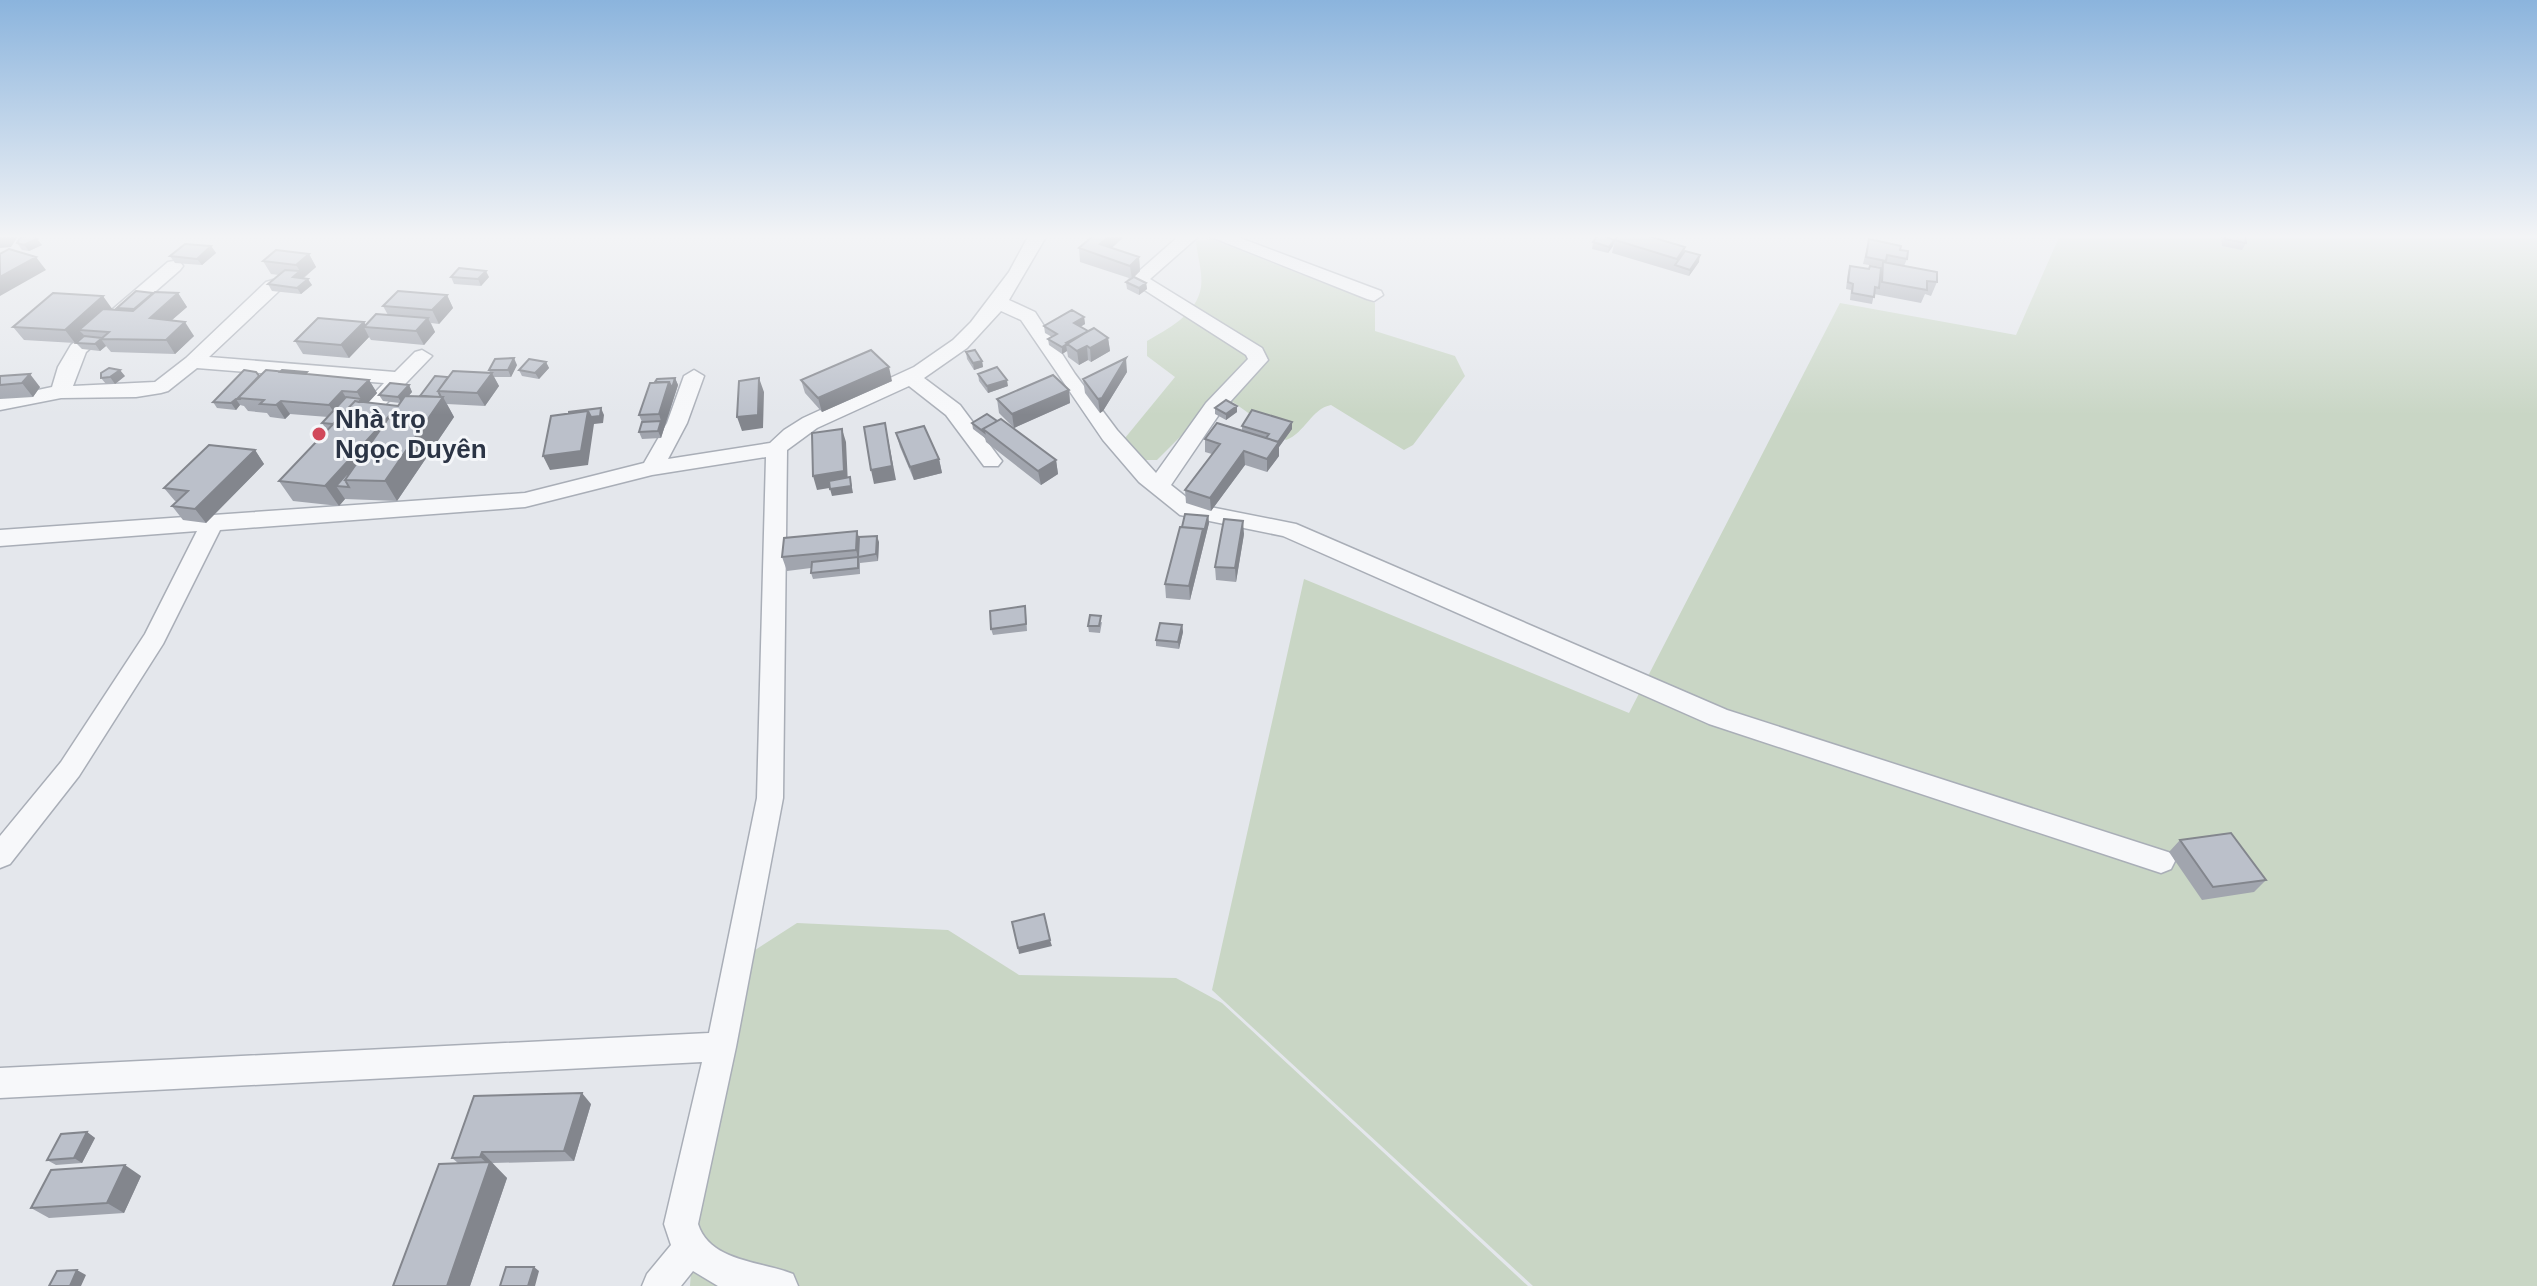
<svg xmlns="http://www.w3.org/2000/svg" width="2537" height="1286" font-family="Arial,sans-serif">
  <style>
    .green { fill: #c9d6c5 }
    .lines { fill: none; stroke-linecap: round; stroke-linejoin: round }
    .street-casing { stroke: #a9aeb7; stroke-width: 3 }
    .street { fill: #f7f8fa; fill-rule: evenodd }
    .wall { fill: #a1a5ae }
    .shaded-wall { fill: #83868d }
    .building { fill: #bbc0ca; stroke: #83868d; stroke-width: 2 }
    .poi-dot { fill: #d1495b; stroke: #f4f6f9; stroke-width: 3 }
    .labels { text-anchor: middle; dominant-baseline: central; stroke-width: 6; stroke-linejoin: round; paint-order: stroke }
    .poi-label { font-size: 26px; font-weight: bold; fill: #2b3445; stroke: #f4f6f9; text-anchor: start }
  </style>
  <rect width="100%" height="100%" fill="#e4e7ec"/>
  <path class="green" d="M 2060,235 L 2537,235 L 2537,1286 L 1533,1286 L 1212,990 L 1304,579 L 1629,713 L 1840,303 L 2016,335 Z
    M 1211,239 L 1375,303 L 1375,331 L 1455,356 L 1465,376 L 1413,445 L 1404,450 L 1331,405 C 1311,409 1305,433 1286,440 L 1233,402 L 1214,403 L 1157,460 L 1143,460 L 1125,438 L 1175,377 L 1147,356 L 1147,341 C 1168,329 1197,314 1201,287 C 1203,273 1197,255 1196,241 Z
    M 797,923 L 948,930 L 1019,975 L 1176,978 L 1222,1003 L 1528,1286 L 690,1286 L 695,1217 L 752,952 Z"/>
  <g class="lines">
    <g class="street-casing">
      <path id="street" d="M 1029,235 L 1047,235 L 1009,300 L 1035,312 L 1075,374 L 1117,430 L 1156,473 L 1206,403 L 1248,359 L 1246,355 L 1129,280 L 1180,235 L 1200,235 L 1150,279 L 1262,348 L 1268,360 L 1220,413 L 1171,485 L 1195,504 L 1296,524 L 1727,710 L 2171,853 L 2175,861 L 2171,869 L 2161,873 L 1709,724 L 1283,536 L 1180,515 L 1139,482 L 1103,440 L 1021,320 L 1001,311 L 967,348 L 924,378 L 960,405 L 998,456 L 1002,461 L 998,466 L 984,466 L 946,415 L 909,386 L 817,428 L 787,450 L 783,798 L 736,1047 L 698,1224 C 710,1262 761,1261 793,1274 L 798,1286 L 718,1286 L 693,1271 L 681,1286 L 642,1286 L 647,1274 L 671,1245 L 664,1224 L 702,1062 L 0,1098 L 0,1068 L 709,1033 L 757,798 L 766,457 L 652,475 L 525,507 L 220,530 L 163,644 L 79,776 L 10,864 L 0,868 L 0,836 L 61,762 L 145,634 L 197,531 L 0,546 L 0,530 L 525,493 L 644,463 L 667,423 L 684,376 L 694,370 L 704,376 L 687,423 L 668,459 L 770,443 L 784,430 L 803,418 L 914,367 L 953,340 L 971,322 L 1009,272 Z
        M 1206,235 L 1232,235 L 1381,291 L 1383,295 L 1374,301 L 1367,299 Z
        M 174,261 L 180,262 L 183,266 L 180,270 L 86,352 L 73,386 L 155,382 L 186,358 L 266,282 L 273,280 L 282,286 L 280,290 L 209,357 L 395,372 L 415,352 L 422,350 L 432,356 L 359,432 L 352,434 L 342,427 L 384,383 L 197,368 L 168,391 L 161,393 L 136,397 L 61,398 L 0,410 L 0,398 L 52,387 L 58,367 L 71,345 L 168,262 Z"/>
    </g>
    <use href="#street" class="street"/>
  </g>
  <path class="wall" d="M 2221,235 L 2245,235 L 2246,243 L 2242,250 L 2222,246 Z
    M 1869,239 L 1900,250 L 1907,259 L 1904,266 L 1937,282 L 1931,296 L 1925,294 L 1921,303 L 1874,294 L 1872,304 L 1850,300 L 1851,290 L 1846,289 L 1848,272 L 1850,266 L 1869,269 L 1870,266 L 1881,268 L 1881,267 L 1863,264 Z
    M 1615,240 L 1685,247 L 1683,254 L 1699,262 L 1689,276 L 1612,253 Z
    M 1593,242 L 1613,246 L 1608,253 L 1592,249 Z
    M 17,243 L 42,245 L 29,251 L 22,250 Z
    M 211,246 L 216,253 L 202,265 L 175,263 L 170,256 Z
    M 1079,248 L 1112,248 L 1139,257 L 1140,271 L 1132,279 L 1146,283 L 1147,289 L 1139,295 L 1127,289 L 1126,282 L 1132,279 L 1080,262 Z
    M 309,254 L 316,267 L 304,278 L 312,285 L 301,294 L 272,291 L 268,284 L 279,275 L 271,274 L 263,261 Z
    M 451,277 L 489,277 L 481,286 L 454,284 Z
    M 178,293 L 187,307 L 171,321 L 194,336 L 175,354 L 111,352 L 106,346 L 100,351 L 82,349 L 76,343 L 84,335 L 75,343 L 24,340 L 13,327 L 112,309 L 118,310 L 117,308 Z
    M 447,295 L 453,308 L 439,324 L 431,323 L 435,332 L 424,345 L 371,340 L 369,337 L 349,358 L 303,354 L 295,341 L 364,322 L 366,325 L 388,315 L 383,306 Z
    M 1084,317 L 1085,324 L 1080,327 L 1088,331 L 1108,338 L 1110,351 L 1091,362 L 1088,360 L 1079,365 L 1068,357 L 1067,351 L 1062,354 L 1049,345 L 1048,339 L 1052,337 L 1045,333 L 1044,326 Z
    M 966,352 L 982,361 L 983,367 L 974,370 L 967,359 Z
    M 546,362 L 549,368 L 539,379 L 522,376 L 519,370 Z
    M 517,365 L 511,377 L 494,377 L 499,386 L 485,406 L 447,404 L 454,417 L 397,501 L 345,499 L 339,506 L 293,501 L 279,481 L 327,430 L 322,423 L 328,417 L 290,414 L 285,419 L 270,417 L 267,413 L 248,411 L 244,406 L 240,405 L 236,410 L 217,408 L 213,402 L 259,377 L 308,374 L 369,380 L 377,393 L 368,403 L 398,406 L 400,403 L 383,401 L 379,395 L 409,385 L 412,392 L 408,396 L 420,396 L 448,377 L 490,373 L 489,370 Z
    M 1127,372 L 1103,411 L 1100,413 L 1085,393 L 1083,379 Z
    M 978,374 L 1008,386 L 988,393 L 979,381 Z
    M 0,376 L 40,387 L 33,397 L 0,399 Z
    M 125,376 L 115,384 L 106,384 L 101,378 Z
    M 675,378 L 678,385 L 661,438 L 642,439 L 639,432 L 642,422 L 639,415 L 655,382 Z
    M 801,380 L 892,381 L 822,412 L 805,393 Z
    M 1069,390 L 1070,403 L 1014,428 L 999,413 L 997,399 Z
    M 1215,408 L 1237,412 L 1226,420 L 1215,414 Z
    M 997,421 L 1056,460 L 1058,474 L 1041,485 L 986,442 L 985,438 L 973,429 L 972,423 Z
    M 1292,422 L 1292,429 L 1279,447 L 1279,456 L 1267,472 L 1245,465 L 1211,511 L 1186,503 L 1185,490 L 1212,454 L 1205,452 L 1205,439 L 1242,431 L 1242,426 Z
    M 896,433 L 939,459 L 942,473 L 914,480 L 900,447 Z
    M 255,450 L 264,464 L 206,523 L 183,520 L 172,506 L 177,501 L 175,501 L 164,488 Z
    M 1208,516 L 1209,523 L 1190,600 L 1166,598 L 1165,584 L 1182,527 Z
    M 1244,534 L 1236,582 L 1216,580 L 1215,567 Z
    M 859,537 L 879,542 L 878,561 L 860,563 L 860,574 L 813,579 L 811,573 L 811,568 L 787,571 L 782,557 Z
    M 1026,613 L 1027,631 L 993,635 L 991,629 Z
    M 1102,622 L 1100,633 L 1089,632 L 1088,626 Z
    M 1182,625 L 1183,632 L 1179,649 L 1156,646 L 1156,640 Z
    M 2180,840 L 2266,880 L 2254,892 L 2202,900 L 2169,852 Z
    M 591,1104 L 574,1161 L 493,1163 L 492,1164 L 507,1178 L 470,1286 L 393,1286 L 458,1163 L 452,1158 Z
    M 87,1132 L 95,1138 L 82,1163 L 56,1165 L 47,1160 Z
    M 141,1176 L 124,1213 L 49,1218 L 31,1208 Z"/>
  <path class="shaded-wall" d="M 0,235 L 19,235 L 11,247 L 0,248 Z
    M 1110,235 L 1126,235 L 1103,256 L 1100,244 Z
    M 37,239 L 42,245 L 29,251 L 24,245 Z
    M 1615,240 L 1613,246 L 1608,253 L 1609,247 Z
    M 211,246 L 216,253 L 202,265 L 197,259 Z
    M 309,254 L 316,267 L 297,283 L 293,277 L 300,271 L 296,265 Z
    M 1700,255 L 1699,262 L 1689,276 L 1690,270 Z
    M 36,257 L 46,270 L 0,296 L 0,277 Z
    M 1139,257 L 1140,271 L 1132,279 L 1130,266 Z
    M 486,271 L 489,277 L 481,286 L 478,279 Z
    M 308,279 L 312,285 L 301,294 L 297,288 Z
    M 1146,283 L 1147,289 L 1139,295 L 1139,288 Z
    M 178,293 L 187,307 L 159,331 L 150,318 Z
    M 447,295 L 453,308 L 439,324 L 432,310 Z
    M 103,296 L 113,310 L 79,330 L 84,335 L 75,343 L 65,330 Z
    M 1084,317 L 1085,324 L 1075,330 L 1074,323 Z
    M 428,318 L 435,332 L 424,345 L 416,331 Z
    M 185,322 L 194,336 L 175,354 L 166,340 Z
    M 364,322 L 367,327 L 364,327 L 369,337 L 349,358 L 341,345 Z
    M 1108,338 L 1110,351 L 1091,362 L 1090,348 Z
    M 101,339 L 106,346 L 100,351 L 95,344 Z
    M 1066,344 L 1067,351 L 1062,354 L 1062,347 Z
    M 1087,346 L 1088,360 L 1079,365 L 1077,351 Z
    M 514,358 L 517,365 L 511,377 L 508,370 Z
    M 1126,358 L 1127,372 L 1103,411 L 1100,413 L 1098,399 Z
    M 982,361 L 983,367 L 974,370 L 973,363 Z
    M 546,362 L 549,368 L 539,379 L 535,373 Z
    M 889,367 L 892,381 L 822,412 L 818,398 Z
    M 120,370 L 125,376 L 115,384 L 110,377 Z
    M 492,373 L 499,386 L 485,406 L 477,393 Z
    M 30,374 L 40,387 L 33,397 L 22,383 Z
    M 675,378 L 678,385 L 661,438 L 658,431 L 661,421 L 659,414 L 669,382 Z
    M 759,378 L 764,392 L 763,428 L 742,431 L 737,417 Z
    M 369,380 L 377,393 L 342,431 L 361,399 L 357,392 Z
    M 1007,380 L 1008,386 L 988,393 L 987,386 Z
    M 409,385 L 412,392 L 402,404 L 398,397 Z
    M 1069,390 L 1070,403 L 1014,428 L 1012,414 Z
    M 342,391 L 350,404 L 338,418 L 329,405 Z
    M 443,397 L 454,417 L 397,501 L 385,481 Z
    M 236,399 L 240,405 L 236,410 L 231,403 Z
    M 281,401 L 290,414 L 285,419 L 276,405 Z
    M 1237,406 L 1237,412 L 1226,420 L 1226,414 Z
    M 601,408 L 604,415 L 603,423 L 594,424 L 588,465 L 550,470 L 543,456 L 588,411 Z
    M 392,413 L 345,480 L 336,486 L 345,499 L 339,506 L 325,486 Z
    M 1292,422 L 1292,429 L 1279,447 L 1279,456 L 1267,472 L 1267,459 Z
    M 885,423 L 896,480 L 874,484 L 871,470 Z
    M 842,429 L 846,442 L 848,485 L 817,490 L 813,476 Z
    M 255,450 L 264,464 L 206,523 L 195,509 Z
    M 1244,451 L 1245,465 L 1211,511 L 1210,498 Z
    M 939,459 L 942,473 L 914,480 L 910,467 Z
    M 1056,460 L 1058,474 L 1041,485 L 1038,471 Z
    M 850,477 L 853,493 L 832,496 L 830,489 Z
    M 1208,516 L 1209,523 L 1190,600 L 1189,586 L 1203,529 Z
    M 1243,521 L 1244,534 L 1236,582 L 1235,568 Z
    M 857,531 L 861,544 L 858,557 L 856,550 Z
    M 877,536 L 879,542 L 878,561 L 876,554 Z
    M 1182,625 L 1183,632 L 1179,649 L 1178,642 Z
    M 1050,940 L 1052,946 L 1019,954 L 1018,948 Z
    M 582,1093 L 591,1104 L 574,1161 L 564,1151 Z
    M 87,1132 L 95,1138 L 82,1163 L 74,1158 Z
    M 482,1152 L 507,1178 L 470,1286 L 447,1286 L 489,1165 L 480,1157 Z
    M 125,1165 L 141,1176 L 124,1213 L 107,1203 Z
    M 534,1267 L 539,1271 L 535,1286 L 528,1286 Z
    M 77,1270 L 86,1275 L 81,1286 L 70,1286 Z"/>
  <path class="building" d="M 29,235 L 32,235 L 37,239 L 24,245 L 17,243 L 20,238 Z
    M 1094,235 L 1110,235 L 1100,244 L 1139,257 L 1130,266 L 1079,248 Z
    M 1598,235 L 1600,235 L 1615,240 L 1609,247 L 1593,242 Z
    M 1619,235 L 1645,235 L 1685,247 L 1677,259 L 1615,240 Z
    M 2225,235 L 2245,235 L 2246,243 L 2225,239 Z
    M 1869,239 L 1901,246 L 1900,250 L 1908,251 L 1907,259 L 1887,255 L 1886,261 L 1866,257 Z
    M 185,244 L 211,246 L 197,259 L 170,256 Z
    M 9,249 L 36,257 L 0,277 L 0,254 Z
    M 276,250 L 309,254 L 296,265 L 263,261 Z
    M 1685,251 L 1700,255 L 1690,270 L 1675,265 Z
    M 1883,262 L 1937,272 L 1937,282 L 1927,281 L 1927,290 L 1882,282 Z
    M 1850,266 L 1869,269 L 1870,266 L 1881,268 L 1879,288 L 1875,287 L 1874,297 L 1852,293 L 1853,284 L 1848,282 Z
    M 459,268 L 486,271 L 478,279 L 451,277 Z
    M 285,270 L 300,271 L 293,277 L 308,279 L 297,288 L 268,284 Z
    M 1134,277 L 1146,283 L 1139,288 L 1126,282 Z
    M 136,291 L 153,293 L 134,309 L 117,308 Z
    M 398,291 L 447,295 L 432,310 L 383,306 Z
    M 155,292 L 178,293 L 150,318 L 185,322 L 166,340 L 101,339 L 109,332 L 79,330 L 103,309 L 133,311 Z
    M 53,293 L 103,296 L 65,330 L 13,327 Z
    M 1072,310 L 1084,317 L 1074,323 L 1088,331 L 1062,347 L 1048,339 L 1057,334 L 1044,326 Z
    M 376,314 L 428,318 L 416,331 L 364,327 Z
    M 318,318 L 364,322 L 341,345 L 295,341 Z
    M 1094,328 L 1108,338 L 1090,348 L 1087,346 L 1077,351 L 1066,343 Z
    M 84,336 L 102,338 L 95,344 L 76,343 Z
    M 871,350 L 889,367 L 818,398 L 801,380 Z
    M 975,350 L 982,361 L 973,363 L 966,352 Z
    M 514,358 L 508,370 L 489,370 L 495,359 Z
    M 1126,358 L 1102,398 L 1098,399 L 1083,379 Z
    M 529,359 L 546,362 L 535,373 L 519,370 Z
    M 997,367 L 1007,380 L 987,386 L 978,374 Z
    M 109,368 L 120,370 L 110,377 L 101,378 L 101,373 Z
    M 244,370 L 256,372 L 259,376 L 238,398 L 239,399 L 236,399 L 231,403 L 213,402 Z
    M 266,370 L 369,380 L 357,392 L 342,391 L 329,405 L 281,401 L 276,405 L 260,404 L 264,400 L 238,398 Z
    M 282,370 L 307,372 L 305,374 L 280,372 Z
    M 453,371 L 492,373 L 477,393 L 438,391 Z
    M 30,374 L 22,383 L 0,385 L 0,376 Z
    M 1053,375 L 1069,390 L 1012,414 L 997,399 Z
    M 435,376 L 448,377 L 438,391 L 441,397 L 420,396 Z
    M 675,378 L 672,388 L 669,382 L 655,382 L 657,379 Z
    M 759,378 L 758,415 L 737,417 L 739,381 Z
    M 669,382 L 659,414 L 639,415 L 650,383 Z
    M 390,383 L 409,385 L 398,397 L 379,395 Z
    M 405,396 L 443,397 L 385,481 L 345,480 L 392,413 L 325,486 L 279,481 L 355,401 L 398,406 Z
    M 346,397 L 361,399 L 359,402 L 355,401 L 333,424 L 322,423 Z
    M 1226,400 L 1237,406 L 1226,414 L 1215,408 Z
    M 601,408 L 600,416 L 591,417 L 588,411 L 569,413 L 569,412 Z
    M 1252,410 L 1292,422 L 1278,442 L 1266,438 L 1269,434 L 1242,426 Z
    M 588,411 L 581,451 L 543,456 L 551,416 Z
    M 987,414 L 997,421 L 983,429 L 984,432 L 972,423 Z
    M 1001,419 L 1056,460 L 1038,471 L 983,429 Z
    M 661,421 L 658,431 L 639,432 L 642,422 Z
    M 885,423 L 892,466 L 871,470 L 864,427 Z
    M 1217,423 L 1279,442 L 1267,459 L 1244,451 L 1210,498 L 1185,490 L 1220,444 L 1205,439 Z
    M 924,426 L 939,459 L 910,467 L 896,433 Z
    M 842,429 L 844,471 L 813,476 L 812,433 Z
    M 209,445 L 255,450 L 195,509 L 172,506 L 188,491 L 164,488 Z
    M 359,460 L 345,480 L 349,487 L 336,486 Z
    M 850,477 L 851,486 L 830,489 L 829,481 Z
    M 1185,514 L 1208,516 L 1203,536 L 1203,529 L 1182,527 Z
    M 1224,519 L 1243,521 L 1235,568 L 1215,567 Z
    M 1180,527 L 1203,529 L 1189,586 L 1165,584 Z
    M 857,531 L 856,550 L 782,557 L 784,538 Z
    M 877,536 L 876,554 L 858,557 L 859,537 Z
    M 858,557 L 858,568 L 811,573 L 812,562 Z
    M 1025,606 L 1026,624 L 991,629 L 990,611 Z
    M 1090,615 L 1101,616 L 1099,626 L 1088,626 Z
    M 1160,623 L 1182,625 L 1178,642 L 1156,640 Z
    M 2231,833 L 2266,880 L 2213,887 L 2180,840 Z
    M 1044,914 L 1050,940 L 1018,948 L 1012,922 Z
    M 582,1093 L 564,1151 L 482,1152 L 480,1157 L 452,1158 L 474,1096 Z
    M 87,1132 L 74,1158 L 47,1160 L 61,1134 Z
    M 490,1162 L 447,1286 L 393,1286 L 439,1164 Z
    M 125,1165 L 107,1203 L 31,1208 L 51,1170 Z
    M 506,1267 L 534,1267 L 528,1286 L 500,1286 Z
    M 77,1270 L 70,1286 L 49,1286 L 57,1271 Z"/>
  <linearGradient id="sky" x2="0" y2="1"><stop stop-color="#8bb4dd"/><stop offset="0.57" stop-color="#f3f4f6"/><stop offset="1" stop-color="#f3f4f6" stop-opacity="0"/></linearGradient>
  <rect width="2537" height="415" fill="url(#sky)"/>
  <circle class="poi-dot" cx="319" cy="434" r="8"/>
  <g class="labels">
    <g class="poi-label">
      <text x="335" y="419">Nhà trọ<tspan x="335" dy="30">Ngọc Duyên</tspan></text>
    </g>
  </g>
</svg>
